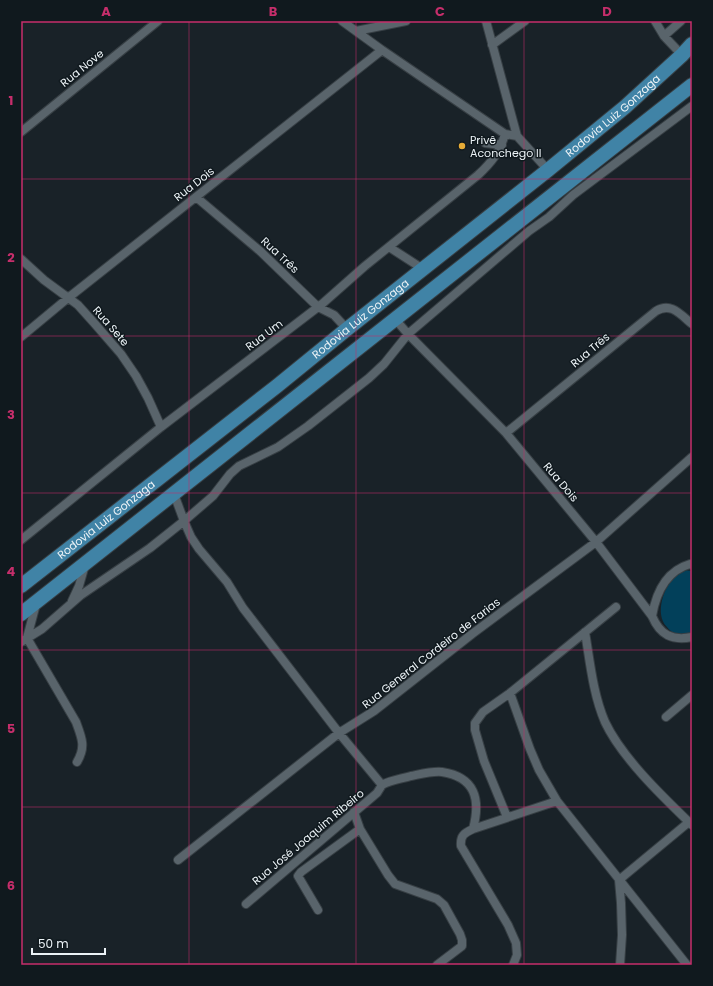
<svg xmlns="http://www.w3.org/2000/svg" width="713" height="986" font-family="Poppins,sans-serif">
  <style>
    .green { fill: #02405a }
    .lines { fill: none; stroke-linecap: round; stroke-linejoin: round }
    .minor-casing { stroke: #373f44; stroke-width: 10 }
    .trunk-casing { stroke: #373f44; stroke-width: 16 }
    .minor { stroke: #59646b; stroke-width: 8 }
    .trunk { stroke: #4083a6; stroke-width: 14 }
    .grid { fill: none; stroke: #c62e6b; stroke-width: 1; stroke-opacity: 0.55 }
    .poi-dot { fill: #e7ac37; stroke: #10191e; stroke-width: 1.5 }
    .labels { text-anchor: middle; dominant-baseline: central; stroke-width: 3; stroke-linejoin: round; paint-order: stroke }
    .street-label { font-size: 11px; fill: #ecf3f7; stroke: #10191e }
    .poi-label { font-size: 11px; fill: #ecf3f7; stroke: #10191e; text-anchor: start }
    .neatline { fill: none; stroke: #c62e6b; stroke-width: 1.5 }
    .grid-label { font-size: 13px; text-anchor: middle; font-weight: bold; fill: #c62e6b }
  </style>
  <rect width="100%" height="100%" fill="#192228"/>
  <path class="green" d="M 683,570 L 692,571 L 692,633 C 688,633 683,635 680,635 C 674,634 670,631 667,627 C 654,614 664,587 675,576 C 677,574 680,572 683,570 Z"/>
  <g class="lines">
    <g class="minor-casing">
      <path id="minor" d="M 342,21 L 382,50 L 505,134 L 517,136
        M 486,21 L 517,136 L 548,170
        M 655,21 L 664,36 L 682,55
        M 356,31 L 406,21
        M 664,36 L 681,21
        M 492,45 L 525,21
        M 21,132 L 158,21
        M 485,143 L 502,145
        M 196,197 L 260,251 L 318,307 L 334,315 L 347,329
        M 389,247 L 423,269
        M 21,259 L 44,280 L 78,305 L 95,324 L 121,354 L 136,376 L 148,398 L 161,427
        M 395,319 L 408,334 L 506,433 L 596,542 L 652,616 C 660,635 672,641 692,637
        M 21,337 L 68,298 L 382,50
        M 506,433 L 656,311 C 671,302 680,314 692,324
        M 174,494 L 184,521 L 191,537 L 199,549 L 227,582 L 243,608 L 339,733 L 382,785 C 391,780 401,779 411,776 C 421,774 432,771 442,772 C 475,777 481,799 473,829
        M 21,540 L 161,427 L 322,304 L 365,266 L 478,175 C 491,163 500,152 505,134
        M 72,601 L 79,586 L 85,565
        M 36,604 L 27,638 L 76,722 C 82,738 86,747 77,762
        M 652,616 C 656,593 666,571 690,564 L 692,565
        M 585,632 C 590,662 593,694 605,722 C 622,758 663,797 692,825
        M 21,642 L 42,629 L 81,595 L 150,548 L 184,521 L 213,496 L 230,474 L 239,466 L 278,447 L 308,426 L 369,378 L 384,364 L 408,334 L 529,231 L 549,217 L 573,195 L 692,106
        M 510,693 L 530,749 L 539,770 L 557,801 L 687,965
        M 666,717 L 692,695
        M 354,812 L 360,829 L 388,875 L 395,884 L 437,899 L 444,905 L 460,934 L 462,940 L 462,946 L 437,965
        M 507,817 L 484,761 L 475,730 L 475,723 L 483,712 L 510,693 L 616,607
        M 178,860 L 339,733 L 374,711 L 472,634 L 596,542 L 692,457
        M 246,904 L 370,799 L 377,793 L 382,785
        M 318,910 L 298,876 L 301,872 L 360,829
        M 513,965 L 517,955 L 516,943 L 508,925 L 461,846 C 460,836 464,833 473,829 L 557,801
        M 620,965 L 622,935 L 621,903 L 619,880 L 689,822"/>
    </g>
    <g class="trunk-casing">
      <g id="trunk">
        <path id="s1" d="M 21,586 L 277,386 L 347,329 L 548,170 L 625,107 L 682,55 L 692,44"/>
        <path d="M 21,614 L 692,85"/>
      </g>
    </g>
    <use href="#minor" class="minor"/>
    <use href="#trunk" class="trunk"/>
  </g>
  <path class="grid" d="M 189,21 L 189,965M 356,21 L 356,965M 524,21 L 524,965M 21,179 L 692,179M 21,336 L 692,336M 21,493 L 692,493M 21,650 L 692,650M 21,807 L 692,807"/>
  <circle class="poi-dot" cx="462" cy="146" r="4"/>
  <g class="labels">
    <g class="street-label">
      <text transform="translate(82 68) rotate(-39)">Rua Nove</text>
      <text stroke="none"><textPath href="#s1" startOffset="756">Rodovia Luiz Gonzaga</textPath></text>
      <text transform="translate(194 184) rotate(-38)">Rua Dois</text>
      <text transform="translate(280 255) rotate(43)">Rua Três</text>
      <text stroke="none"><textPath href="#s1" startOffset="432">Rodovia Luiz Gonzaga</textPath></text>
      <text transform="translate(111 326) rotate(49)">Rua Sete</text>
      <text transform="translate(264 335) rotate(-37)">Rua Um</text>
      <text transform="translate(590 350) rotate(-40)">Rua Três</text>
      <text transform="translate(561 482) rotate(50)">Rua Dois</text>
      <text stroke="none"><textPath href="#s1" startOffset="108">Rodovia Luiz Gonzaga</textPath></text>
      <text transform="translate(431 653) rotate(-38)">Rua General Cordeiro de Farias</text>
      <text transform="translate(308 837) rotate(-40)">Rua José Joaquim Ribeiro</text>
    </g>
    <g class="poi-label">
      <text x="470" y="140">Privê<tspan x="470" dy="13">Aconchego II</tspan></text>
    </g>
  </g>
  <rect width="713" height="986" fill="none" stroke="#10191e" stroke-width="44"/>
  <path d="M32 948v6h73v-6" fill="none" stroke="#ecf3f7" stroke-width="2"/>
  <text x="38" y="948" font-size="12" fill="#ecf3f7" stroke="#10191e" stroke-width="3" paint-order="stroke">50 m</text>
  <rect x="22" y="22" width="669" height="942" class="neatline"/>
  <g class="grid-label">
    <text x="106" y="16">A</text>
    <text x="273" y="16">B</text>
    <text x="440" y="16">C</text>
    <text x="607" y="16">D</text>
    <text x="11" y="105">1</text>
    <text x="11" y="262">2</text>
    <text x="11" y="419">3</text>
    <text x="11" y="576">4</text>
    <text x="11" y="733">5</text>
    <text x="11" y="890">6</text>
  </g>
</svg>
